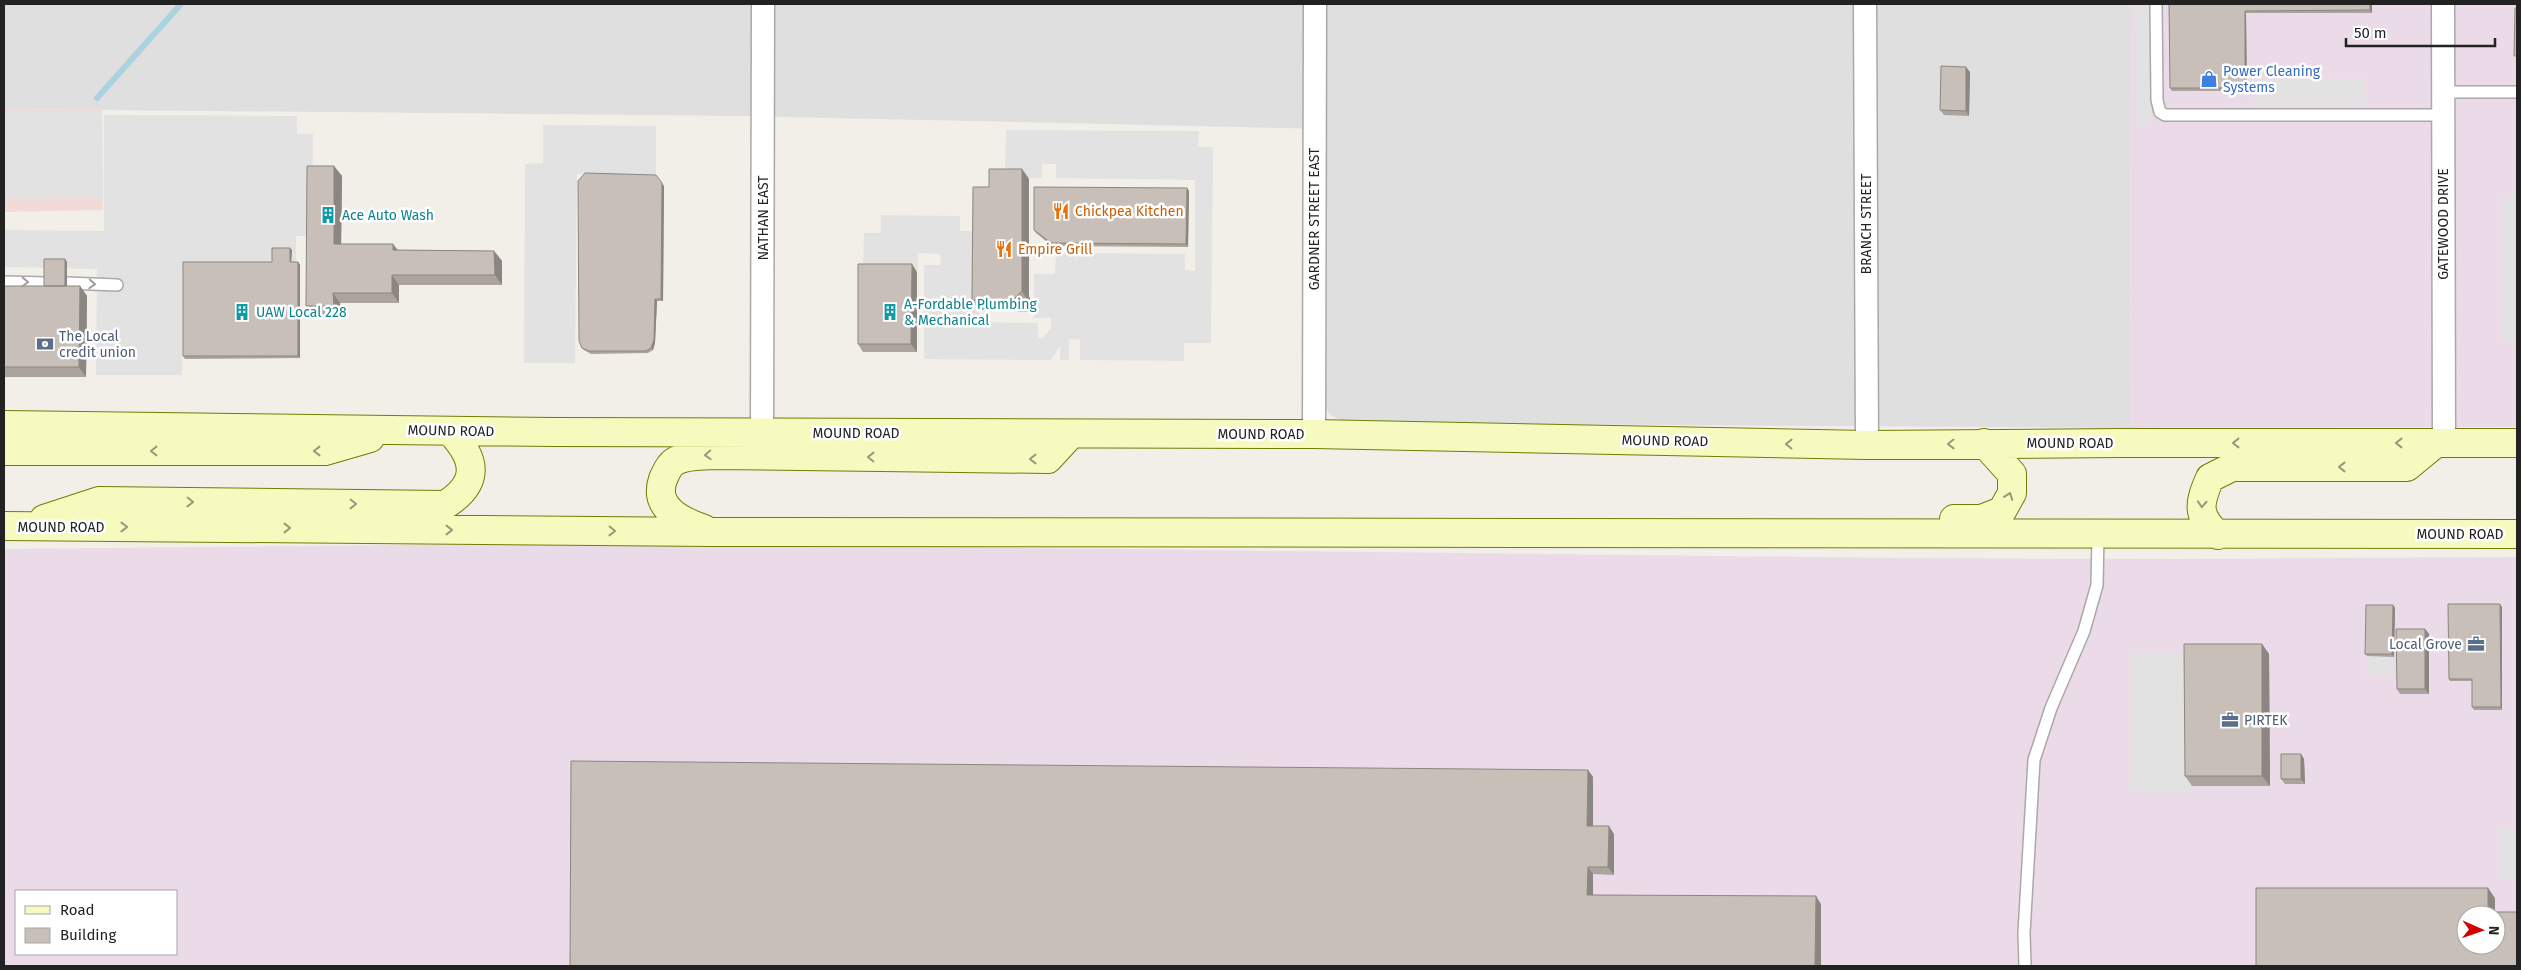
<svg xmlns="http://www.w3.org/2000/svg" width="2521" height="970" font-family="'Fira Sans',sans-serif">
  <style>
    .residential { fill: #e0dfdf }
    .commercial { fill: #f2dad9 }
    .industrial { fill: #ebdbe8; fill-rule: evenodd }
    .parking { fill: #e2e2e2 }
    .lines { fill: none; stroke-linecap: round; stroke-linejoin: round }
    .stream { stroke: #aad3df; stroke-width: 6 }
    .lane-casing { stroke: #a9a9a9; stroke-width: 14 }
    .street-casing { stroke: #a9a9a9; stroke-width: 25 }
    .secondary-casing { stroke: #707d05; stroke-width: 30 }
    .lane { stroke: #fff; stroke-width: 11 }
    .street { stroke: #fff; stroke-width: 22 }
    .secondary { stroke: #f7fabf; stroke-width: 28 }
    .wall { fill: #aba49e }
    .shaded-wall { fill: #8b8681 }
    .building { fill: #c7bfb8; stroke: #8b8681; fill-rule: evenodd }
    .oneway { stroke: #9c9c9c }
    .oneway2 { stroke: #979978 }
    .labels { text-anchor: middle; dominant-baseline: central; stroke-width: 5; stroke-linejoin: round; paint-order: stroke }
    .shop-label { font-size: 14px; fill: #366cbe; stroke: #fff; text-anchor: start }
    .food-label { font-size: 14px; fill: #c56008; stroke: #fff; text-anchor: start }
    .culture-label { font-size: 14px; fill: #0d838f; stroke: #fff; text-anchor: start }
    .street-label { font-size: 14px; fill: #222; stroke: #fff }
    .service-label { font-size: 14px; fill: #4e5e75; stroke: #fff; text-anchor: start }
  </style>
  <rect width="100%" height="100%" fill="#f2efe9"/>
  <path class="residential" d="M 4,4 L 2131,4 L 2130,428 L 1363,423 L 1338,419 L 1329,414 L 1326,406 L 1327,129 L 745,116 L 4,109 Z"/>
  <path class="commercial" d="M 4,109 L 102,110 L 103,210 L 4,212 Z"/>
  <path class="industrial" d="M 2131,4 L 2517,4 L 2517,427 L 2130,428 Z
    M 610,543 L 1897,558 L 2178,559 L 2517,557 L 2517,966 L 4,966 L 4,549 ZM 16,891 L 176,891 L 176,954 L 16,954 ZM 2466,915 L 2496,915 L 2496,945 L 2466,945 Z"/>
  <path class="parking" d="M 2136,4 L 2150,4 L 2149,126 L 2136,126 Z
    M 2366,79 L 2366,105 L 2254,106 L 2254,80 Z
    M 4,112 L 102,112 L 103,198 L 4,199 Z
    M 104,115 L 297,116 L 297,134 L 313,134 L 312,236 L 296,236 L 296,264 L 183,263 L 182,375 L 96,375 L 97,269 L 4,267 L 4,230 L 104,231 Z
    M 543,125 L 656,126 L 656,174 L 577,174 L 575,363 L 524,363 L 525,164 L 543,163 Z
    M 1006,130 L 1199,131 L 1198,147 L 1213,147 L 1211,343 L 1184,343 L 1184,361 L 1080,360 L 1080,340 L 1069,339 L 1069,360 L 1060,360 L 1060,346 L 1051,360 L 924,359 L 924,265 L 941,265 L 940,254 L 918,253 L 918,270 L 863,270 L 864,233 L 881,233 L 881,215 L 960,216 L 960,231 L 979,231 L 979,322 L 1038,323 L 1038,338 L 1043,338 L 1051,328 L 1051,318 L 1034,318 L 1034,274 L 1055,274 L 1056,253 L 1185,254 L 1185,270 L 1195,271 L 1195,180 L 1056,178 L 1056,164 L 1042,164 L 1042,178 L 1005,178 Z
    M 2503,195 L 2517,195 L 2517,342 L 2502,342 Z
    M 2129,654 L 2191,654 L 2191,791 L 2129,791 Z
    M 2367,656 L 2394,657 L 2394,675 L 2367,675 Z
    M 2499,827 L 2517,827 L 2517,879 L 2499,879 Z"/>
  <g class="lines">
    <path class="stream" d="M 97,98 L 181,4"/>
    <g class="lane-casing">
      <path id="lane" d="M 2156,4 L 2157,100 L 2160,112 L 2165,115 L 2443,115
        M 2443,92 L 2517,92
        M 4,282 L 46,283
        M 67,283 L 117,285
        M 2025,966 L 2024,933 L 2034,760 L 2051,708 L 2084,631 L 2097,585 L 2098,535"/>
    </g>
    <g class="street-casing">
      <path id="street" d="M 1865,4 L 1867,445
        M 2443,4 L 2444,444
        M 762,432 L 763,4
        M 1314,434 L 1315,4"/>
    </g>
    <g class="secondary-casing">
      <path id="secondary" d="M 4,425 L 555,432 L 1314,434 L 1867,445 L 2120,443 L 2517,443
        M 4,451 L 325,451 L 370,438
        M 44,519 L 99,501 L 445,505 C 481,482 476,459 450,431
        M 1954,519 L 1981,519 L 2002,511 L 2012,493 L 2012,474 L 1984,443
        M 4,526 L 711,532 L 2517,534
        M 704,529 C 681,521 653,508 663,479 C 666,473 668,466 674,462 C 684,455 700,456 712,455 L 1048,459 L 1071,434
        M 2218,535 C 2196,515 2199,503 2210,478 L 2232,467 L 2407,467 L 2435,444"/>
    </g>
    <use href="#lane" class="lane"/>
    <use href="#street" class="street"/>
    <use href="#secondary" class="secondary"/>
  </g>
  <path class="wall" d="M 2169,4 L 2372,4 L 2372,13 L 2246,13 L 2247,91 L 2172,91 L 2170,88 Z
    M 1970,72 L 1969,116 L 1944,115 L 1940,110 Z
    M 334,166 L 342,176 L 341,244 L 393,244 L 398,250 L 494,251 L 502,261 L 502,285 L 399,285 L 399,303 L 340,303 L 341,316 L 313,316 L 306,306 Z
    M 1022,169 L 1029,179 L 1029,297 L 1030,299 L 1030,312 L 1018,312 L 1017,310 L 979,310 L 972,300 L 989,187 Z
    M 664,186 L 663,301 L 657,301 L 655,343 L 653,350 L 648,353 L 591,354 L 584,350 L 582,348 Z
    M 1187,188 L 1189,191 L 1188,247 L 1052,246 L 1036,233 L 1034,230 Z
    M 292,250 L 291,262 L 298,262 L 300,265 L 300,358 L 185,359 L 183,356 L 272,262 Z
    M 65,259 L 67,262 L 67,286 L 80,286 L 87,296 L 86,377 L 4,377 L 4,286 L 44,286 Z
    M 917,272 L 917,352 L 863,352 L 858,344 Z
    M 2393,605 L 2395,608 L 2394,657 L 2367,656 L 2365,654 Z
    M 2502,607 L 2502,710 L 2474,710 L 2472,707 L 2472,681 L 2450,681 L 2449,679 Z
    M 2425,629 L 2429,634 L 2429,694 L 2400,694 L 2397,689 Z
    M 2262,644 L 2269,654 L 2270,786 L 2192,786 L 2185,776 Z
    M 2301,754 L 2304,759 L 2305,784 L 2285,784 L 2281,779 Z
    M 1588,770 L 1593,777 L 1593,826 L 1614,834 L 1614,875 L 1593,874 L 1593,895 L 1821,904 L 1821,966 L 570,966 Z"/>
  <path class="shaded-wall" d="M 2370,4 L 2372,4 L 2372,13 L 2370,10 Z
    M 2245,11 L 2246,13 L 2247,91 L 2245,88 Z
    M 1966,67 L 1970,72 L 1969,116 L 1966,111 Z
    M 334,166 L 342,176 L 341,254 L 334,244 Z
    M 1022,169 L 1029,179 L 1029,297 L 1030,299 L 1030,312 L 1028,309 L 1028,301 L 1022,291 Z
    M 662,183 L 664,186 L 663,301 L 661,299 Z
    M 1187,188 L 1189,191 L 1188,247 L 1186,244 Z
    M 393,244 L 400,254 L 393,250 Z
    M 290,248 L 292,250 L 291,265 L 290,262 Z
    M 494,251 L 502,261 L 502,285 L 495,275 Z
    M 65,259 L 67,262 L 67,296 L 65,294 Z
    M 298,262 L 300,265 L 300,358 L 298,356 Z
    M 912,264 L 917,272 L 917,352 L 911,344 Z
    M 392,275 L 399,285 L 399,303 L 392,293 Z
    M 80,286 L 87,296 L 86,377 L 79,367 Z
    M 333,293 L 340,303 L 341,316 L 334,306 Z
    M 655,299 L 657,301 L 655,343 L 653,350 L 651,348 Z
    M 2500,604 L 2502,607 L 2502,710 L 2501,707 Z
    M 2393,605 L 2395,608 L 2394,657 L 2392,654 Z
    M 2425,629 L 2429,634 L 2429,694 L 2425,689 Z
    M 2262,644 L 2269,654 L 2270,786 L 2262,776 Z
    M 2301,754 L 2304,759 L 2305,784 L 2301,779 Z
    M 1588,770 L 1593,777 L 1593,834 L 1587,826 Z
    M 1609,826 L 1614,834 L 1614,875 L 1608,867 Z
    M 1588,867 L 1593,874 L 1593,902 L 1587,895 Z
    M 2488,888 L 2495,898 L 2495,915 L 2488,912 Z
    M 1816,896 L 1821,904 L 1821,966 L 1815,966 Z"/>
  <path class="building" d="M 2169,4 L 2370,4 L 2370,10 L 2245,11 L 2245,88 L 2170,88 Z
    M 2515,8 L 2517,8 L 2517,56 L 2514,56 Z
    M 1941,66 L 1966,67 L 1966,111 L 1940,110 Z
    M 307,166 L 334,166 L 334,244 L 393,244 L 393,250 L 494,251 L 495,275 L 392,275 L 392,293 L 333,293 L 334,306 L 306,306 Z
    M 989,169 L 1022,169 L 1022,291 L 1013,300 L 972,300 L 973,187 L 989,187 Z
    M 585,173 L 656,175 L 662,183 L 661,299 L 655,299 L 654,340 L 651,348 L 646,351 L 589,351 L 582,348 L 579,341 L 578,181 Z
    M 1034,187 L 1187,188 L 1186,244 L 1051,243 L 1034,230 Z
    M 272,248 L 290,248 L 290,262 L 298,262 L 298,356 L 183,356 L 183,262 L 272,262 Z
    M 44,259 L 65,259 L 65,286 L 44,286 Z
    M 858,264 L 912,264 L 911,344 L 858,344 Z
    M 4,286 L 80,286 L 79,367 L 4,367 Z
    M 1029,297 L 1028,309 L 1017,309 L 1022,303 Z
    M 2448,604 L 2500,604 L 2501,707 L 2472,707 L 2472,679 L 2449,679 Z
    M 2366,605 L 2393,605 L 2392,654 L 2365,654 Z
    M 2396,629 L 2425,629 L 2425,689 L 2397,689 Z
    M 2184,644 L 2262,644 L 2262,776 L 2185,776 Z
    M 2281,754 L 2301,754 L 2301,779 L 2281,779 Z
    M 571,761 L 1588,770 L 1587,826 L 1609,826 L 1608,867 L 1588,867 L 1587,895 L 1816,896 L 1815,966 L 570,966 Z
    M 2256,888 L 2488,888 L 2488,912 L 2517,912 L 2517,966 L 2256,966 ZM 2466,915 L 2496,915 L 2496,945 L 2466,945 Z"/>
  <defs><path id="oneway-chevron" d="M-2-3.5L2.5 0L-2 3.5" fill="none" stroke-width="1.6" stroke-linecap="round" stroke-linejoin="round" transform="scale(1.25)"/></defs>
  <g class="oneway">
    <use href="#oneway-chevron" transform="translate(25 282) rotate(1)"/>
    <use href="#oneway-chevron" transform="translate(92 284) rotate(3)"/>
  </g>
  <g class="oneway2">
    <use href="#oneway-chevron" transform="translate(2236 443) rotate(-180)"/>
    <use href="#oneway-chevron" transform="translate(2399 443) rotate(-180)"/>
    <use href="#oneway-chevron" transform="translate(1789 444) rotate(-179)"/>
    <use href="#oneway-chevron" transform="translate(1951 444) rotate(179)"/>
    <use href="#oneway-chevron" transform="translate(154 451) rotate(180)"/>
    <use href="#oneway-chevron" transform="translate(317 451) rotate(180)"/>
    <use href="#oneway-chevron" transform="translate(708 455) rotate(177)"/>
    <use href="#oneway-chevron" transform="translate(871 457) rotate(-179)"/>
    <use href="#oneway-chevron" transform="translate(1033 459) rotate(-180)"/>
    <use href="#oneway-chevron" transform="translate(2342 467) rotate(180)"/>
    <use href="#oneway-chevron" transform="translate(2009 496) rotate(-70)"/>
    <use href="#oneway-chevron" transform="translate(190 502) rotate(1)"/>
    <use href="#oneway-chevron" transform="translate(353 504) rotate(1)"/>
    <use href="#oneway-chevron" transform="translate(2202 504) rotate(93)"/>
    <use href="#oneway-chevron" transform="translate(124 527)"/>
    <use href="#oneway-chevron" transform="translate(287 528)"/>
    <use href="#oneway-chevron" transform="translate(449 530)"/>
    <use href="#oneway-chevron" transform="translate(612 531) rotate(1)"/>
  </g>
  <defs>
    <g id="shop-bare" transform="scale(1.35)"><path d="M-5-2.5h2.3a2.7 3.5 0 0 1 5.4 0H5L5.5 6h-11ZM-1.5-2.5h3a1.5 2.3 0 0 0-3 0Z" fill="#3f7fe0" stroke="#fff" stroke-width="2.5" paint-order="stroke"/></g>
    <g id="restaurant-bare" transform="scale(1.35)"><path d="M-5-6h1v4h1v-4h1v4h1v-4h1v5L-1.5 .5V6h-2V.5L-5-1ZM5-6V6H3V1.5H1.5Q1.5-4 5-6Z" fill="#e8710a" stroke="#fff" stroke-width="2.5" paint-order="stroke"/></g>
    <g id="building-bare" transform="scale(1.35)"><path d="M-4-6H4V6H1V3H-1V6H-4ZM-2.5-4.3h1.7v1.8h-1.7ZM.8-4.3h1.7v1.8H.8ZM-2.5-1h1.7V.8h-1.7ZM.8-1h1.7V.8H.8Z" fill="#0f9aa8" stroke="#fff" stroke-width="2.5" paint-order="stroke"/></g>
    <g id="bank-bare" transform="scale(1.35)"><path d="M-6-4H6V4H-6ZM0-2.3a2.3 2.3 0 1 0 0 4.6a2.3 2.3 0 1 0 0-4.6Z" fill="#5c6f8a" stroke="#fff" stroke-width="2.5" paint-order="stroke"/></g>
    <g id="office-bare" transform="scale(1.35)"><path d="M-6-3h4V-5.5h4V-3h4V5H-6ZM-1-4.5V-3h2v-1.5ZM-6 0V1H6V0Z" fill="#5c6f8a" stroke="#fff" stroke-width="2.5" paint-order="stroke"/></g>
  </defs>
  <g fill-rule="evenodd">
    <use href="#shop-bare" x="2209" y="79"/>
    <use href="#restaurant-bare" x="1061" y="211"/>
    <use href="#building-bare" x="328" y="215"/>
    <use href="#restaurant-bare" x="1004" y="249"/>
    <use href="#building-bare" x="242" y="312"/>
    <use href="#building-bare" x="890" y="312"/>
    <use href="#bank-bare" x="45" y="344"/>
    <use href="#office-bare" x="2476" y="644"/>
    <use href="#office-bare" x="2230" y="720"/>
  </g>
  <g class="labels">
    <g class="shop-label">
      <text x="2223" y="71">Power Cleaning<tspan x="2223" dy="16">Systems</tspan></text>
    </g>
    <g class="food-label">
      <text x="1075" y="211">Chickpea Kitchen</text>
      <text x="1018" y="249">Empire Grill</text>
    </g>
    <g class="culture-label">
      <text x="342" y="215">Ace Auto Wash</text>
      <text x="904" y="304">A-Fordable Plumbing<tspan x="904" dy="16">&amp; Mechanical</tspan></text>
      <text x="256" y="312">UAW Local 228</text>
    </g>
    <g class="street-label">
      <text transform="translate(763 218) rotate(-90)">NATHAN EAST</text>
      <text transform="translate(1314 219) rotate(-90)">GARDNER STREET EAST</text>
      <text transform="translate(1866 224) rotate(-90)">BRANCH STREET</text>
      <text transform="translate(2443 224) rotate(-90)">GATEWOOD DRIVE</text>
      <text transform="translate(451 431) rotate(1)">MOUND ROAD</text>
      <text x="856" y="433">MOUND ROAD</text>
      <text x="1261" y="434">MOUND ROAD</text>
      <text transform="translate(1665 441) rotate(1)">MOUND ROAD</text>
      <text x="2070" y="443">MOUND ROAD</text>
      <text x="61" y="527">MOUND ROAD</text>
      <text x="2460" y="534">MOUND ROAD</text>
    </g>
    <g class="service-label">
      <text x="59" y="336">The Local<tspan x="59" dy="16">credit union</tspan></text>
      <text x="2462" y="644" text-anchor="end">Local Grove</text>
      <text x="2244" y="720">PIRTEK</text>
    </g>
  </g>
  <rect width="2521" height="970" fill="none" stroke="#222222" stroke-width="10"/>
  <rect x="15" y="890" width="162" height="65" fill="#ffffff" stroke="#a7a7a7"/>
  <rect x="25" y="906" width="25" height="8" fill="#f7fabf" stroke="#a7a7a7"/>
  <text x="60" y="915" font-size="15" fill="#222222">Road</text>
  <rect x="25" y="928" width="25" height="15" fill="#c7bfb8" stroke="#a7a7a7"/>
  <text x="60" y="940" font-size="15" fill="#222222">Building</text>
  <g transform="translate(2481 930) rotate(92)"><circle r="24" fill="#ffffff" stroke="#a7a7a7"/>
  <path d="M0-4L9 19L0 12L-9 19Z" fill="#d40000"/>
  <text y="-8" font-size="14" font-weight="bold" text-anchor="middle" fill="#222222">N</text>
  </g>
  <path d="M2346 38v8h149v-8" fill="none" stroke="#222222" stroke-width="2.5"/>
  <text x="2354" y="38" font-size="15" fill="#222222" stroke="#ffffff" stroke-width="4" paint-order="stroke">50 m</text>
</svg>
